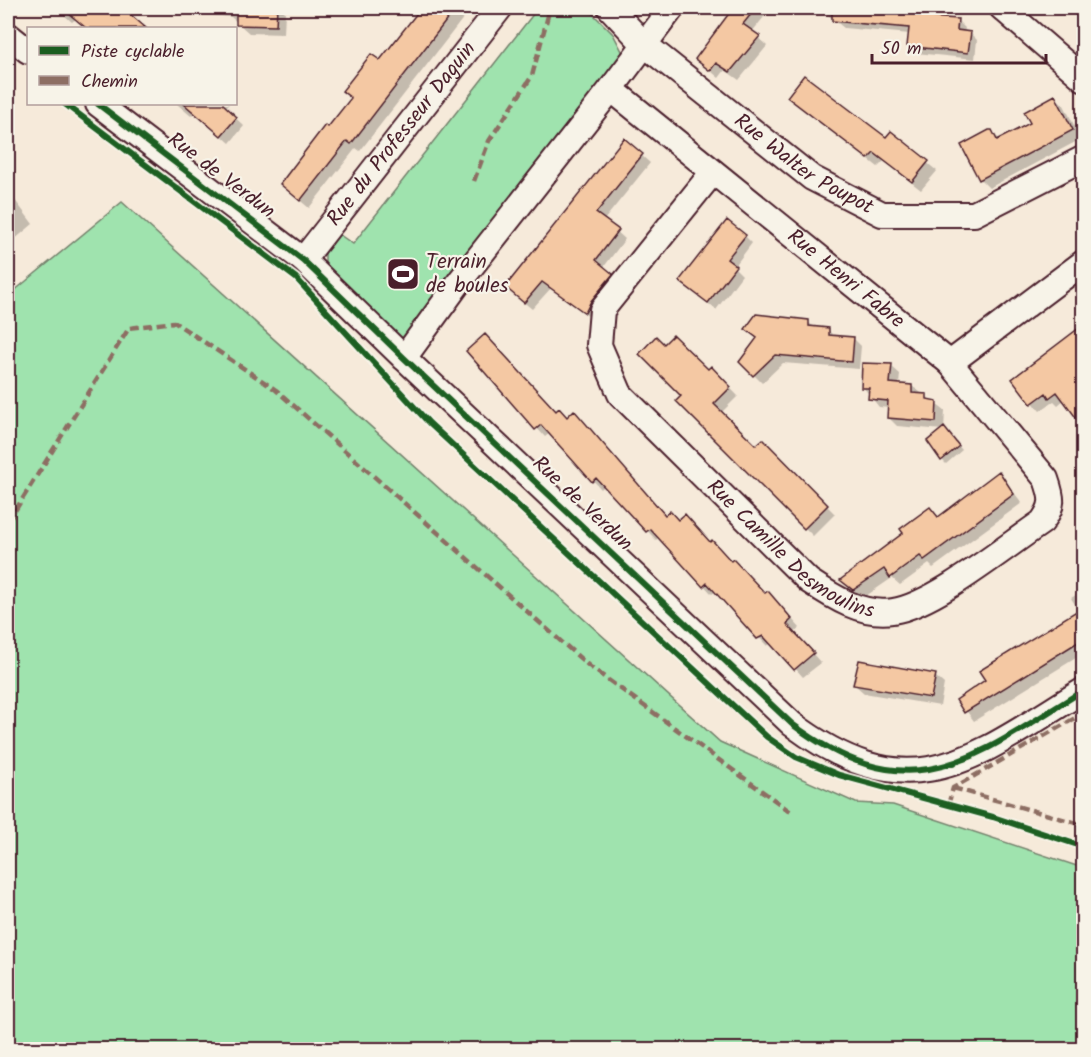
<svg xmlns="http://www.w3.org/2000/svg" width="1091" height="1057" font-family="Kalam,sans-serif">
  <style>
    .green { fill: #9fe3ae; stroke: #74816c; stroke-width: 1.5 }
    .shadow { fill: #0003 }
    .building { fill: #f4c8a3; stroke: #4a1f2b; stroke-width: 1.5 }
    .lines { fill: none; stroke-linecap: round; stroke-linejoin: round }
    .street-casing { stroke: #4a1f2b; stroke-width: 28 }
    .street { stroke: #f7f3e8; stroke-width: 24 }
    .quiet { stroke: #8d6e63; stroke-width: 4.5; stroke-dasharray: 9 4.5; stroke-linecap: butt }
    .cycleway-casing { stroke: #f7f3e8; stroke-width: 10 }
    .cycleway { stroke: #1b5e20; stroke-width: 6 }
    .labels { text-anchor: middle; dominant-baseline: central; stroke-width: 4.5; stroke-linejoin: round; paint-order: stroke }
    .street-label { font-size: 21px; fill: #4a1f2b; stroke: #f7f3e8 }
    .poi-label { font-size: 21px; fill: #4a1f2b; stroke: #f7f3e8; text-anchor: start }
  </style>
  <rect width="100%" height="100%" fill="#f6eada"/>
  <filter id="ink" filterUnits="userSpaceOnUse"><feTurbulence type="fractalNoise" baseFrequency=".0167" numOctaves="2"/><feDisplacementMap in="SourceGraphic" scale="12" xChannelSelector="R" yChannelSelector="G"/><feConvolveMatrix kernelMatrix="1 2 1 2 8 2 1 2 1" color-interpolation-filters="sRGB"/></filter>
  <g filter="url(#ink)">
    <path class="green" d="M 538,8 L 587,8 L 613,34 L 624,55 L 413,331 L 400,340 L 325,268 L 325,249 L 337,233 L 353,244 Z
      M 122,202 L 720,742 L 856,803 L 893,805 L 1083,868 L 1083,1049 L 8,1049 L 8,296 Z"/>
    <path class="shadow" d="M 56,8 L 97,8 L 108,18 L 130,15 L 144,28 L 87,28 L 76,19 L 72,22 Z
      M 205,8 L 281,8 L 285,12 L 284,34 L 249,33 L 231,17 L 212,15 Z
      M 423,8 L 471,8 L 360,151 L 356,148 L 309,208 L 290,192 L 328,129 Z
      M 724,8 L 771,8 L 752,32 L 767,46 L 739,80 L 725,70 L 719,78 L 697,59 L 730,14 Z
      M 826,8 L 915,8 L 918,11 L 929,12 L 935,19 L 958,21 L 965,28 L 964,32 L 970,33 L 977,40 L 975,59 L 916,53 L 909,46 L 910,34 L 844,28 L 823,11 Z
      M 1041,8 L 1052,8 L 1048,13 Z
      M 789,97 L 886,139 L 891,133 L 937,171 L 921,190 L 884,161 L 878,167 Z
      M 1055,97 L 1064,105 L 1081,139 L 989,188 L 980,179 L 963,145 L 991,131 L 1000,140 L 1032,123 Z
      M 177,104 L 229,104 L 225,108 L 244,126 L 230,143 L 195,112 L 191,116 Z
      M 624,140 L 650,163 L 604,220 L 625,239 L 603,268 L 619,282 L 593,320 L 551,288 L 532,309 L 515,295 Z
      M 8,191 L 33,224 L 8,245 Z
      M 745,236 L 752,243 L 734,267 L 742,275 L 716,310 L 681,281 Z
      M 808,322 L 815,328 L 828,330 L 835,337 L 853,338 L 861,346 L 859,369 L 783,363 L 762,383 L 741,362 Z
      M 1084,327 L 1084,417 L 1081,419 L 1065,399 L 1058,405 L 1054,401 L 1040,411 L 1014,379 Z
      M 664,346 L 708,371 L 711,368 L 738,396 L 721,413 L 756,447 L 763,441 L 835,514 L 813,536 L 679,401 L 683,396 Z
      M 468,351 L 556,412 L 665,517 L 678,522 L 711,543 L 765,595 L 776,601 L 800,628 L 794,633 L 821,663 L 803,677 L 772,643 L 767,646 L 716,591 L 712,594 L 659,537 L 656,540 L 605,485 L 601,489 L 550,433 L 545,437 Z
      M 891,366 L 900,374 L 899,385 L 912,386 L 945,411 L 944,430 L 962,450 L 946,464 L 942,460 L 943,430 L 897,426 L 889,418 L 889,408 L 879,407 L 863,387 Z
      M 999,473 L 1022,503 L 933,568 L 929,564 L 900,585 L 892,578 L 863,598 L 842,580 L 905,534 L 930,509 L 939,518 Z
      M 1084,590 L 1084,653 L 974,721 L 958,700 L 1079,611 L 1071,598 Z
      M 935,676 L 944,684 L 940,706 L 864,693 L 855,685 Z"/>
    <path class="building" d="M 62,8 L 123,8 L 146,28 L 86,28 Z
      M 236,8 L 277,8 L 276,26 L 236,25 Z
      M 421,8 L 456,8 L 351,144 L 347,141 L 300,201 L 280,184 L 325,125 L 328,127 L 351,98 L 342,91 L 371,54 L 380,60 Z
      M 733,8 L 756,8 L 743,24 L 760,36 L 730,72 L 716,63 L 710,71 L 695,59 Z
      M 832,8 L 901,8 L 930,11 L 930,17 L 958,19 L 957,30 L 971,32 L 968,53 L 907,46 L 909,28 L 832,21 Z
      M 804,75 L 886,137 L 891,131 L 929,161 L 912,182 L 874,153 L 868,159 L 787,97 Z
      M 1055,95 L 1073,130 L 979,180 L 961,145 L 989,130 L 992,130 L 997,140 L 1030,123 L 1024,112 Z
      M 184,104 L 223,104 L 237,117 L 221,136 Z
      M 624,138 L 643,154 L 596,213 L 619,230 L 596,260 L 613,274 L 591,301 L 585,313 L 542,282 L 524,303 L 505,287 Z
      M 727,220 L 746,235 L 727,259 L 736,266 L 708,303 L 679,281 Z
      M 756,314 L 809,320 L 809,326 L 829,328 L 829,335 L 854,337 L 852,362 L 775,355 L 753,376 L 739,362 L 757,338 L 745,329 Z
      M 1083,325 L 1083,427 L 1057,392 L 1049,398 L 1046,393 L 1031,404 L 1012,379 Z
      M 485,334 L 556,411 L 559,408 L 567,417 L 574,410 L 665,515 L 670,511 L 678,520 L 685,514 L 710,542 L 712,540 L 731,561 L 733,559 L 765,593 L 768,591 L 792,619 L 787,624 L 814,653 L 794,670 L 763,636 L 757,639 L 707,583 L 703,587 L 650,529 L 646,532 L 596,478 L 592,482 L 541,425 L 535,430 L 466,351 Z
      M 673,335 L 708,369 L 711,366 L 731,387 L 714,404 L 756,445 L 763,439 L 828,505 L 804,529 L 676,401 L 681,396 L 639,354 L 656,336 L 664,344 Z
      M 862,363 L 892,364 L 890,383 L 912,385 L 912,393 L 927,394 L 927,399 L 937,401 L 936,422 L 887,418 L 888,401 L 868,399 L 869,388 L 861,388 Z
      M 944,427 L 959,446 L 941,461 L 927,441 Z
      M 999,471 L 1014,494 L 924,560 L 920,556 L 890,578 L 884,569 L 853,590 L 840,580 L 903,533 L 900,529 L 930,507 L 938,517 Z
      M 1083,607 L 1083,639 L 964,713 L 956,700 L 985,680 L 979,671 Z
      M 859,660 L 936,674 L 931,698 L 853,685 Z"/>
    <g class="lines">
      <g class="street-casing">
        <g id="street">
          <path id="s1" d="M 610,8 L 644,44 L 812,178 L 882,214 L 974,214 L 1084,158"/>
          <path d="M 1002,8 L 1084,79"/>
          <path d="M 8,35 L 28,51"/>
          <path id="s2" d="M 611,89 L 950,363 L 1084,262"/>
          <path d="M 98,104 L 303,260 L 404,358 L 792,724 C 913,814 973,758 1084,690"/>
          <path id="s3" d="M 713,172 L 602,310 L 599,345 L 620,394 L 809,581 C 833,597 862,616 893,611 C 934,605 1005,547 1042,522 C 1054,505 1053,499 1046,479 L 950,363"/>
          <path id="s4" d="M 303,260 L 500,8"/>
          <path d="M 404,358 L 460,281 L 611,89 L 672,8"/>
        </g>
      </g>
      <use href="#street" class="street"/>
      <path class="quiet" d="M 474,181 L 489,141 L 532,76 L 550,8
        M 8,522 L 129,328 L 174,322 L 276,390 L 589,666 L 791,812
        M 953,788 L 1084,825
        M 948,805 L 953,788 L 1084,713"/>
      <g class="cycleway-casing">
        <path id="cycleway" d="M 65,104 L 296,278 L 429,423 L 767,737 L 796,757 L 839,775 L 993,817 L 1084,847
          M 98,104 L 303,260 L 404,358 L 792,724 C 913,814 973,758 1084,690"/>
      </g>
      <use href="#cycleway" class="cycleway"/>
    </g>
  </g>
  <defs>
    <g id="stadium-square" transform="scale(1.725)"><rect x="-9" y="-9" width="18" height="18" rx="4" fill="#4a1f2b" stroke="#f7f3e8"/><path d="M0-5a6.5 5 0 1 0 0 10a6.5 5 0 1 0 0-10ZM-3.5-1.8h7v3.6h-7Z" fill="#fff"/></g>
  </defs>
  <g fill-rule="evenodd">
    <use href="#stadium-square" x="403" y="274"/>
  </g>
  <g class="labels">
    <g class="street-label">
      <text stroke="none"><textPath href="#s4" startOffset="160">Rue du Professeur Daguin</textPath></text>
      <text stroke="none"><textPath href="#s1" startOffset="250">Rue Walter Poupot</textPath></text>
      <text transform="translate(221 176) rotate(37)">Rue de Verdun</text>
      <text stroke="none"><textPath href="#s2" startOffset="302">Rue Henri Fabre</textPath></text>
      <text transform="translate(582 504) rotate(43)">Rue de Verdun</text>
      <text stroke="none"><textPath href="#s3" startOffset="498">Rue Camille Desmoulins</textPath></text>
    </g>
    <g class="poi-label">
      <text x="426" y="262">Terrain<tspan x="426" dy="24">de boules</tspan></text>
    </g>
  </g>
  <rect width="1091" height="1057" fill="none" stroke="#f7f3e8" stroke-width="30"/>
  <rect x="15" y="15" width="1061" height="1027" fill="none" stroke="#4a1f2b" stroke-width="2" filter="url(#ink)"/>
  <rect x="27" y="27" width="210" height="78" fill="#f7f3e8" stroke="#b29e9c" stroke-width="1.5"/>
  <rect x="39" y="46" width="30" height="9" fill="#1b5e20" stroke="#b29e9c" stroke-width="1.5"/>
  <text x="81" y="57" font-size="18" fill="#4a1f2b">Piste cyclable</text>
  <rect x="39" y="76" width="30" height="9" fill="#8d6e63" stroke="#b29e9c" stroke-width="1.5"/>
  <text x="81" y="87" font-size="18" fill="#4a1f2b">Chemin</text>
  <path d="M872 54v9h174v-9" fill="none" stroke="#4a1f2b" stroke-width="3"/>
  <text x="881" y="54" font-size="18" fill="#4a1f2b" stroke="#f7f3e8" stroke-width="4.5" paint-order="stroke">50 m</text>
</svg>
